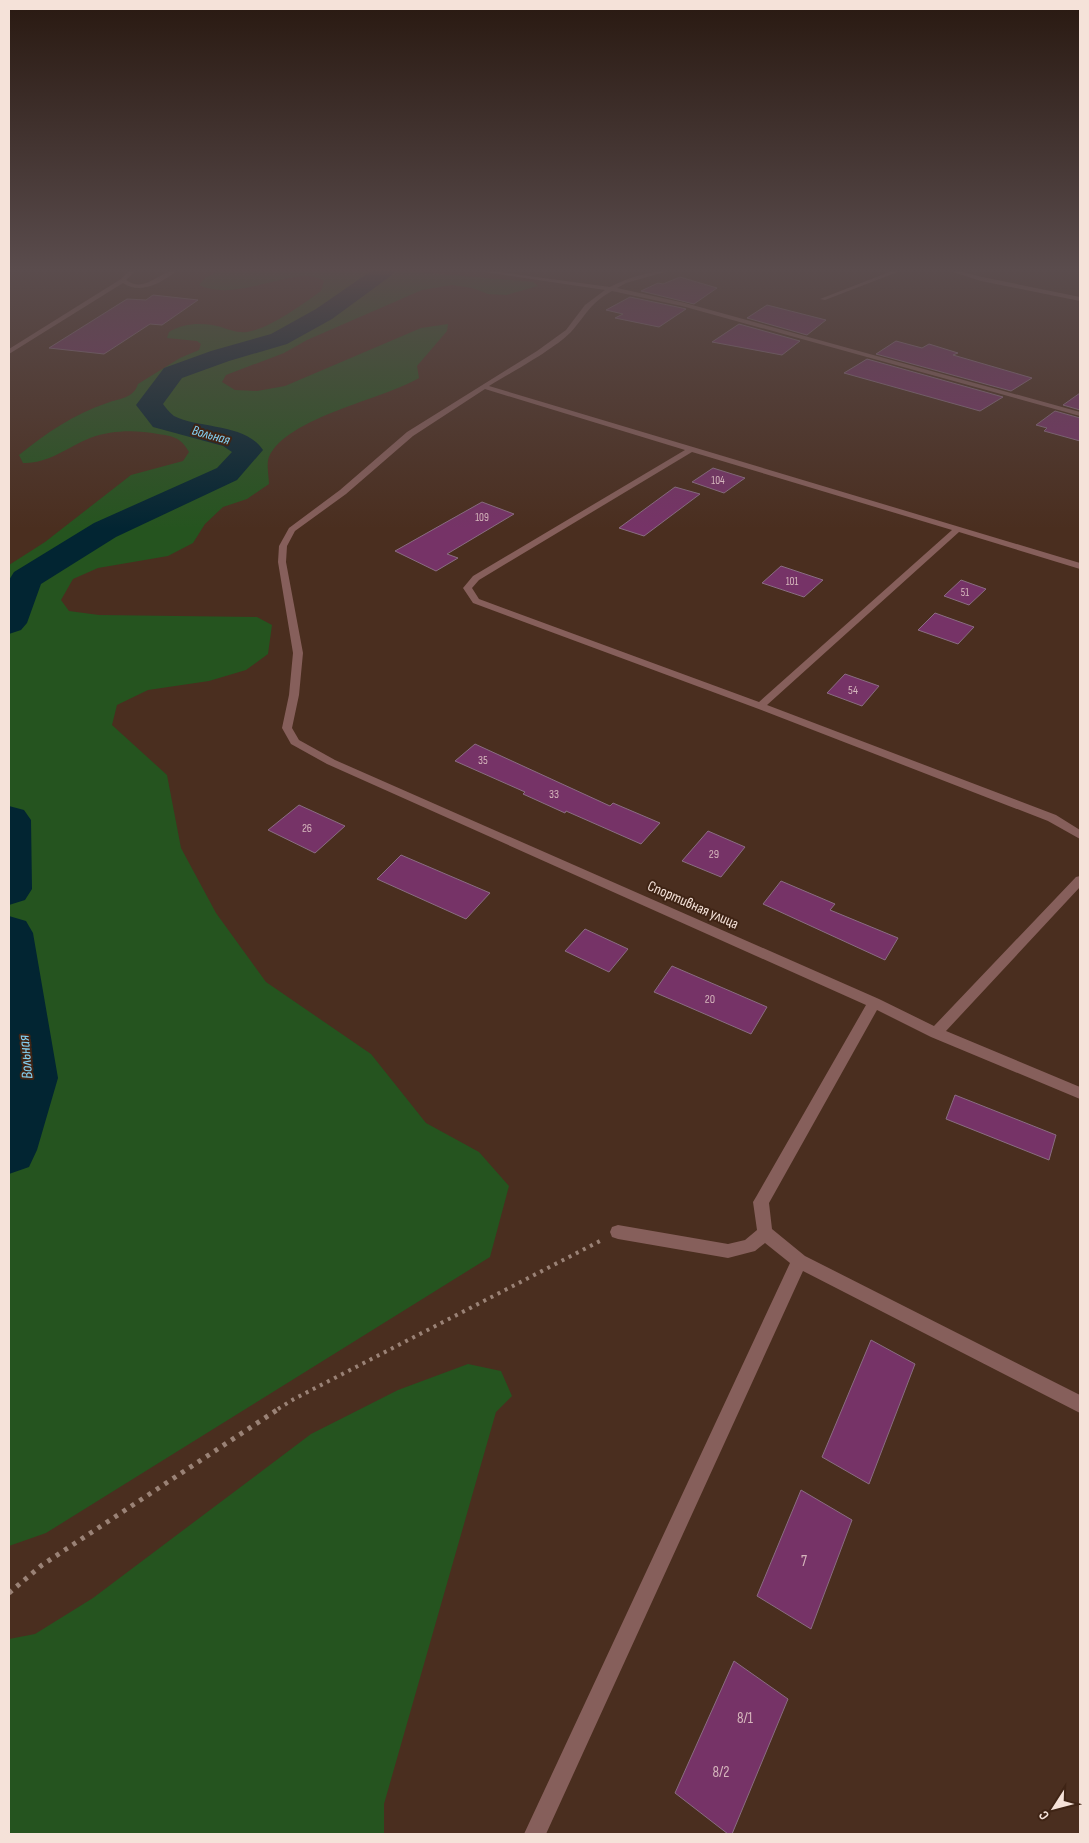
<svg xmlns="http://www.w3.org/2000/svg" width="1089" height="1843" font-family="'Sofia Sans Condensed',sans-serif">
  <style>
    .green { fill: #25541f }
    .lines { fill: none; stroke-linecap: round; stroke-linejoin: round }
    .river { fill: #022532; fill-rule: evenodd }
    .building { fill: #763367; stroke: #8a6d82 }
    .path-far1 { stroke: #9a8276; stroke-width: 4; stroke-dasharray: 3 5; stroke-linecap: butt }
    .path { stroke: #9a8276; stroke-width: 5; stroke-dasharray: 4 6; stroke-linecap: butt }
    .minor { fill: #865f5b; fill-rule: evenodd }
    .labels { text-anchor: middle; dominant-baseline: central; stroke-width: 4; stroke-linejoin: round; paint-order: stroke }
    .far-number-label { font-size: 11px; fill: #d5b6bc }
    .number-label { font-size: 12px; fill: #d5b6bc }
    .far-water-label { font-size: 14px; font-style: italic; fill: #84cff1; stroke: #3f2415 }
    .street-label { font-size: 15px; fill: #f5e2d9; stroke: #3f2415 }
    .near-number-label { font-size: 15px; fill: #d5b6bc }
    .water-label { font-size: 16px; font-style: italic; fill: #84cff1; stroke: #3f2415 }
  </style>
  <rect width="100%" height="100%" fill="#4a2e1f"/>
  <path class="green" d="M 218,271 L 405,271 L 533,282 L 538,286 L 506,295 L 488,294 L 472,288 L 452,285 L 422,290 L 307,340 L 284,353 L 226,375 L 222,382 L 235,390 L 257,391 L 285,386 L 421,328 L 448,324 L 447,331 L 417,366 L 419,378 C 382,400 287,417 269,457 C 266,464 269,477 269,484 L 247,499 L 223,507 L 205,524 L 193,543 L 168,556 L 98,568 L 73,579 L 61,600 L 69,611 L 99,615 L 257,617 L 272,625 L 268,654 L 246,670 L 209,681 L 148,690 L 117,705 L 112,725 L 167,775 L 181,848 L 216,913 L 266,982 L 371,1054 L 426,1123 L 479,1152 L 509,1186 L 490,1257 L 46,1533 L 9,1546 L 9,565 L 45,542 L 131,475 L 183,461 L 189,452 C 181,438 174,436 158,434 C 135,430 113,430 90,438 C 68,447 48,464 23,463 L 19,455 C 46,433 74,414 107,403 C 120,398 133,399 138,384 L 180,358 L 199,350 L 201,344 L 197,341 L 167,338 L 169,332 C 183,323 204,322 221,327 C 230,330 237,333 247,332 C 269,329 303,304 321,291 L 324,281 C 297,263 239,304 199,285 L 205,278 Z
    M 468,1364 L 501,1371 L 512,1396 L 496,1412 L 384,1804 L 384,1834 L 9,1834 L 9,1639 L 35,1634 L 93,1598 L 311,1434 L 398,1390 Z"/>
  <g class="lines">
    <path class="river" d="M 371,271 L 395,271 L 392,275 L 332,319 L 287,344 L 229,361 L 182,378 L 163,404 C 166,408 170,413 174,416 C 200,429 245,423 263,450 L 237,480 L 116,537 L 41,584 L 27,623 L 21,630 L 9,634 L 9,580 L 14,572 L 94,523 L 217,468 L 232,452 L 223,446 L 153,427 L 136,405 L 164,368 L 211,351 L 271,334 L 316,309 Z
      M 9,806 L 24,810 L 31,820 L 32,889 L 25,900 L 9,905 Z
      M 9,916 L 26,921 L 33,933 L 58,1078 L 37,1150 L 29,1167 L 9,1174 Z"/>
  </g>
  <path class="building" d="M 680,277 L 717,288 L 694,304 L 641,291 L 658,283 L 663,284 Z
    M 153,295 L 198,300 L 162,325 L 150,324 L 104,354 L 49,348 L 127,299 L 146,300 Z
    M 630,297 L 682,308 L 686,309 L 659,327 L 615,318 L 623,314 L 606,310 Z
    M 767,305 L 826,320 L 807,335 L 747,318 Z
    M 739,324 L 800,341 L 782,355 L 712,342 Z
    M 896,341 L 922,348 L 929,344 L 958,353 L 953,355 L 1032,378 L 1011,391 L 876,354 Z
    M 867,359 L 1003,397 L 980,411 L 844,373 Z
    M 1080,393 L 1080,410 L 1063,405 Z
    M 1055,411 L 1080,418 L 1080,441 L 1044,431 L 1047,428 L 1036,425 Z
    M 713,468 L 745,478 L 724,493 L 692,482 Z
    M 675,487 L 700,494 L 644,536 L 619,528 Z
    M 482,502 L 514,514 L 447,554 L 458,558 L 436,571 L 395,551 Z
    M 781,566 L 823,580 L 804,597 L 762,583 Z
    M 961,580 L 986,589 L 969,605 L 944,596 Z
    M 935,613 L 974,627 L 958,644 L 918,630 Z
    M 845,674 L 879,686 L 862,706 L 827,693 Z
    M 475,744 L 610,806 L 613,803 L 660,823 L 641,844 L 566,811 L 565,813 L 523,794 L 525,792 L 455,761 Z
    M 299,805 L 345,826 L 315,853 L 268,830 Z
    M 708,831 L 745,847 L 721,877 L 682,861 Z
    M 401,855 L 490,893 L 466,919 L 377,879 Z
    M 781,881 L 835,904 L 830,910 L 898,938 L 885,960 L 763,904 Z
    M 585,929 L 628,949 L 609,972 L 565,951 Z
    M 672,966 L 767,1007 L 751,1034 L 654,992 Z
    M 955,1095 L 1056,1135 L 1049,1160 L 946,1119 Z
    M 871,1340 L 915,1364 L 869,1484 L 822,1457 Z
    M 801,1490 L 852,1520 L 811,1629 L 757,1596 Z
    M 734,1661 L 788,1699 L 732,1834 L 728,1834 L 675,1793 Z"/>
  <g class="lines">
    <path class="path-far1" d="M 278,1409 L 294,1399 L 600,1241"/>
    <path class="path" d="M 9,1593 L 42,1565 L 280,1408"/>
    <path class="minor" d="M 129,271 L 135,271 L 126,280 C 145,294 158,271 176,271 C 162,283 140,295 123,283 L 9,354 L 9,349 L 121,279 Z
      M 478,271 L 492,271 L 610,287 C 627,278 649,271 668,271 L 626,283 L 617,288 L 685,303 L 1080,412 L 1080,416 L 682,306 L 612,291 C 590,303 587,314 571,332 C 553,350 512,372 489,386 L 1080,563 L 1080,569 L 959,532 L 767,705 L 1056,815 L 1080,830 L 1080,839 L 1048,821 L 756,708 L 473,603 L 463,588 L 473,576 L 685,450 L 485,389 L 413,436 L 346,494 L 295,531 L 287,546 L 286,562 L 303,653 L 299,695 L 292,728 L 299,740 L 335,760 L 879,999 L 934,1026 L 1076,877 L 1080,876 L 1080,887 L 946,1031 L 1080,1087 L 1080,1099 L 931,1037 L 877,1010 L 769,1203 L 772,1229 L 805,1256 L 1080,1395 L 1080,1413 L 803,1271 L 546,1834 L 524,1834 L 790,1263 L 765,1243 L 755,1251 L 728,1258 L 618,1239 L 612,1237 L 610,1232 L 612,1227 L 618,1225 L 728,1244 L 745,1240 L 757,1230 L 753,1202 L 756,1197 L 866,1005 L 327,764 L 291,744 L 282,728 L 289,695 L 293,653 L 278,562 L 279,546 L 289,528 L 340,490 L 407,432 L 537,351 L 566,330 L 585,305 L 605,290 ZM 692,452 L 952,530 L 759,702 L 479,599 L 472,588 L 479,580 Z
      M 892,271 L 900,271 L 825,300 L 820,299 Z
      M 950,271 L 959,271 L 982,277 L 1080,297 L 1080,301 L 981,281 Z"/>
  </g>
  <linearGradient id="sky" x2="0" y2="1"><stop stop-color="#291911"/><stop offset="0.51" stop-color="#5a4c4d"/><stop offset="1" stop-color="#5a4c4d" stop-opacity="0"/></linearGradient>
  <rect width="1089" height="529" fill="url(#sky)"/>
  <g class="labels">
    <g class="far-number-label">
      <text x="718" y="480">104</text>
      <text x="482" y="517">109</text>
      <text x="792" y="581">101</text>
      <text x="965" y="592">51</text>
    </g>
    <g class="number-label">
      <text x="853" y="690">54</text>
      <text x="483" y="760">35</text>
      <text x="554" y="794">33</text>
      <text x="307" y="828">26</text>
      <text x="714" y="854">29</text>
      <text x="710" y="999">20</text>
    </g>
    <g class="far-water-label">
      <text transform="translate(211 435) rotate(16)">Вольная</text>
    </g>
    <g class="street-label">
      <text transform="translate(693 905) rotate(24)">Спортивная улица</text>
    </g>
    <g class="near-number-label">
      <text x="804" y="1561">7</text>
      <text x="745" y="1718">8/1</text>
      <text x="721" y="1772">8/2</text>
    </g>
    <g class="water-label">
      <text transform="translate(26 1057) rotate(-95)">Вольная</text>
    </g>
  </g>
  <rect width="1089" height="1843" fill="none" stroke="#f5e2d9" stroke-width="20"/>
  <g transform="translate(1054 1808) rotate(234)" stroke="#3f2415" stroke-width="4" paint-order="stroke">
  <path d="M0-4L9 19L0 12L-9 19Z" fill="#f5e2d9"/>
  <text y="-8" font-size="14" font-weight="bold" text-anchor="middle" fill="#f5e2d9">С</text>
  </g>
</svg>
